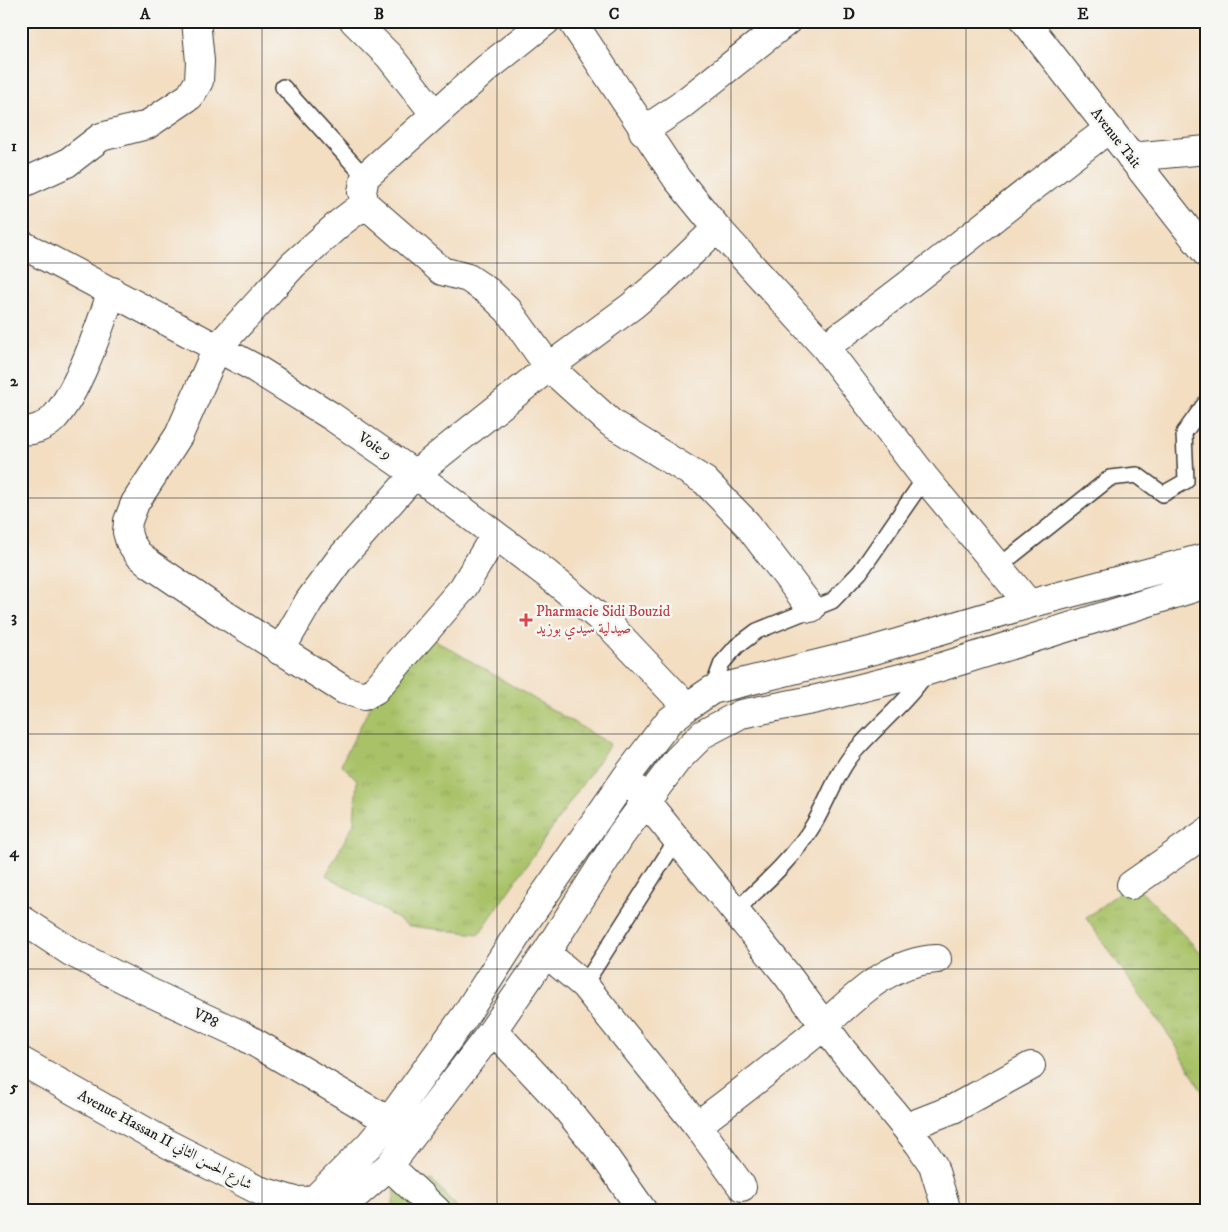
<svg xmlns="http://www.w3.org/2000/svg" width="1228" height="1232" font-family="'IM FELL DW Pica',Amiri,serif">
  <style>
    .grass { fill: url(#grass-tufts); stroke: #626f42 }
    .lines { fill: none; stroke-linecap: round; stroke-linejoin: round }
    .service-casing { stroke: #3c3935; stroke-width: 18 }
    .minor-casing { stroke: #3c3935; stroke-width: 30 }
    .tertiary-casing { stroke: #3c3935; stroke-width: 30 }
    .service { stroke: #fff; stroke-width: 15 }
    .minor { stroke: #fff; stroke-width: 28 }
    .tertiary { stroke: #fff; stroke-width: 28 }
    .grid { fill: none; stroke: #1c1c1c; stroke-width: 1; stroke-opacity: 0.55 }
    .health-dot { fill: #e0444e; stroke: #f6f6f2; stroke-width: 2 }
    .labels { text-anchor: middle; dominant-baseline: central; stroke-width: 5; stroke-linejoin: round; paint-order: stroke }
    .street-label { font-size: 15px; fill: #1c1c1c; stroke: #f6f6f2 }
    .health-label { font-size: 15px; fill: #be3a42; stroke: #f6f6f2; text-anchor: start }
    .neatline { fill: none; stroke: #1c1c1c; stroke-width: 2 }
    .grid-label { font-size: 16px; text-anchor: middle; font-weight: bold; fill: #1c1c1c }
  </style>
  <defs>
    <pattern id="grass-tufts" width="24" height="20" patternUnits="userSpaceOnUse" patternTransform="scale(1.25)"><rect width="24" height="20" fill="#a9c268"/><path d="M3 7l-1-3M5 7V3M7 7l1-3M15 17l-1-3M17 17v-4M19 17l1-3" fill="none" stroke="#91a65a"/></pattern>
  </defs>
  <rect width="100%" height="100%" fill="#f6f6f2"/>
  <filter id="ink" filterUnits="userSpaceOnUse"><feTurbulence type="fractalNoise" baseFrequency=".02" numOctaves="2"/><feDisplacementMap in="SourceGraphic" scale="10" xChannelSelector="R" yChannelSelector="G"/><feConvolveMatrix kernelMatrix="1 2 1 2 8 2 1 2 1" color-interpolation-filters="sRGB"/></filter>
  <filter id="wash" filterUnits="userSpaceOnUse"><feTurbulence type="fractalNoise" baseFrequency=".0096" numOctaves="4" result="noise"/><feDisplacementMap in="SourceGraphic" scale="20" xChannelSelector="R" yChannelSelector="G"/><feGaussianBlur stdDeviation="1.12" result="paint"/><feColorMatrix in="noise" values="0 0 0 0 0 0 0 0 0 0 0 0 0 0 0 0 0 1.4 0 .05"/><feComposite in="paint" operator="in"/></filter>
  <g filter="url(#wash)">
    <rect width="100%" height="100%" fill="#f3dec2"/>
    <path class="grass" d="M 432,638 L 610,744 L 479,934 L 409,926 L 326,875 L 354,823 L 357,780 L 341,764 L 372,703 Z
      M 1133,882 L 1207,959 L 1207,1100 L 1175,1044 L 1086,918 Z
      M 432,1180 L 461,1211 L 392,1211 L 395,1190 Z"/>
  </g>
  <g filter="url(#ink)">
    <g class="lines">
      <g class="service-casing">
        <path id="service" d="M 283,87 L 365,177
          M 998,567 L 1110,478 L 1137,475 L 1163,494 L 1186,481 L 1184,433 L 1207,401
          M 712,690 L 722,663 L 737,646 L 757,631 L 832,601 L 860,572 L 925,478
          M 735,911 C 763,885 794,858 814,824 C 828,800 837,772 855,751 C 879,724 907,702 927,672
          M 584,985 L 677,839"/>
      </g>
      <g class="minor-casing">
        <path id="minor" d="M 354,21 L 389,56 L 434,113
          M 546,21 L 486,69 L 365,177 L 362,192 L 365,204 L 442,271 L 468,278 L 489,292 L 508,310 L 549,367 L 611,423 L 705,481 L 747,524 L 811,608
          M 572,21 L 677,179 L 717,228 L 825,347 L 925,478 L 1029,604
          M 643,131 L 679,107 L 787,21
          M 1131,157 L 1207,150
          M 21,184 L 67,163 L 101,137 L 147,125 L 190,96 L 199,81 L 200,61 L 196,21
          M 365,204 L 340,223 L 293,265 L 217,348 L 179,435 L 135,503 L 128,521 L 127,532 L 130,542 L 138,554 L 150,564 L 216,609 L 344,690 L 364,696 L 375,690 L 463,588 L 495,535
          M 21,244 L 253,367 L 331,416 L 415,474 L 547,574 L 613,629 L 687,707
          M 825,347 C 922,278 1013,200 1109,129
          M 21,430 C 32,432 45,427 53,419 C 78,393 100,326 112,291
          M 280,651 L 309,601 L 340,559 L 415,474 L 549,367 L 632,306 L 664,279 L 717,228
          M 635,788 L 787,975 L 843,1051 L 919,1144 L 933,1165 L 947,1211
          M 1131,885 L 1207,832
          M 21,919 L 71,952 L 147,991 L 242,1035 L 389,1121
          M 546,953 L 584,985 L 697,1125 L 742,1187
          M 493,1030 L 565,1107 L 600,1150 L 643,1211
          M 21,1061 L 168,1144 L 258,1190 L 295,1201 L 340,1200 L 357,1194 L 389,1166 L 493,1030 L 546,953 L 621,835 L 677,760 L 703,734 L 741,714 L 817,699 L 928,671 L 1207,584
          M 697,1125 C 735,1098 771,1068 808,1039 C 847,1007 883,961 937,959
          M 907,1127 L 953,1109 L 1031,1066
          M 389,1166 L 437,1211
          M 313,1201 L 370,1144 L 389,1121 L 465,1016 L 528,918 L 627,776 L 668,722 L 687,707 L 712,690 L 874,650 L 1029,604 L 1207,557"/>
      </g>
      <g class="tertiary-casing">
        <path id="tertiary" d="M 1025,21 L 1207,254"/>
      </g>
      <use href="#service" class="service"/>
      <use href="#minor" class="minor"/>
      <use href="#tertiary" class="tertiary"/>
    </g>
  </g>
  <path class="grid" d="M 262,21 L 262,1211M 497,21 L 497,1211M 731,21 L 731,1211M 966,21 L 966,1211M 21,263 L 1207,263M 21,498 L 1207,498M 21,734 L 1207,734M 21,969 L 1207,969"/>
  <path class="health-dot" d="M523.5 612.5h5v5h5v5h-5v5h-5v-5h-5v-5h5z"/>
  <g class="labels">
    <g class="street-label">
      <text transform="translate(1116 138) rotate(52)">Avenue Tait</text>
      <text transform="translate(375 446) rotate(35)">Voie 9</text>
      <text transform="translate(206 1018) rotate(26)">VP8</text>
      <text transform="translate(165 1140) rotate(28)">Avenue Hassan II شارع الحسن الثاني</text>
    </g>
    <g class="health-label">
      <text x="536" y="611">Pharmacie Sidi Bouzid<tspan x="536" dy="17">صيدلية سيدي بوزيد</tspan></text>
    </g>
  </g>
  <rect width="1228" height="1232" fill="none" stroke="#f6f6f2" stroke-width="55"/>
  <rect x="28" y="28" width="1172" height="1176" class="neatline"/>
  <g class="grid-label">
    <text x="145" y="19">A</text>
    <text x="379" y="19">B</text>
    <text x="614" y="19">C</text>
    <text x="849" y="19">D</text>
    <text x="1083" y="19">E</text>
    <text x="14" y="151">1</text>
    <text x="14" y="386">2</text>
    <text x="14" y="622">3</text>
    <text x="14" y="857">4</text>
    <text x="14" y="1092">5</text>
  </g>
</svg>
